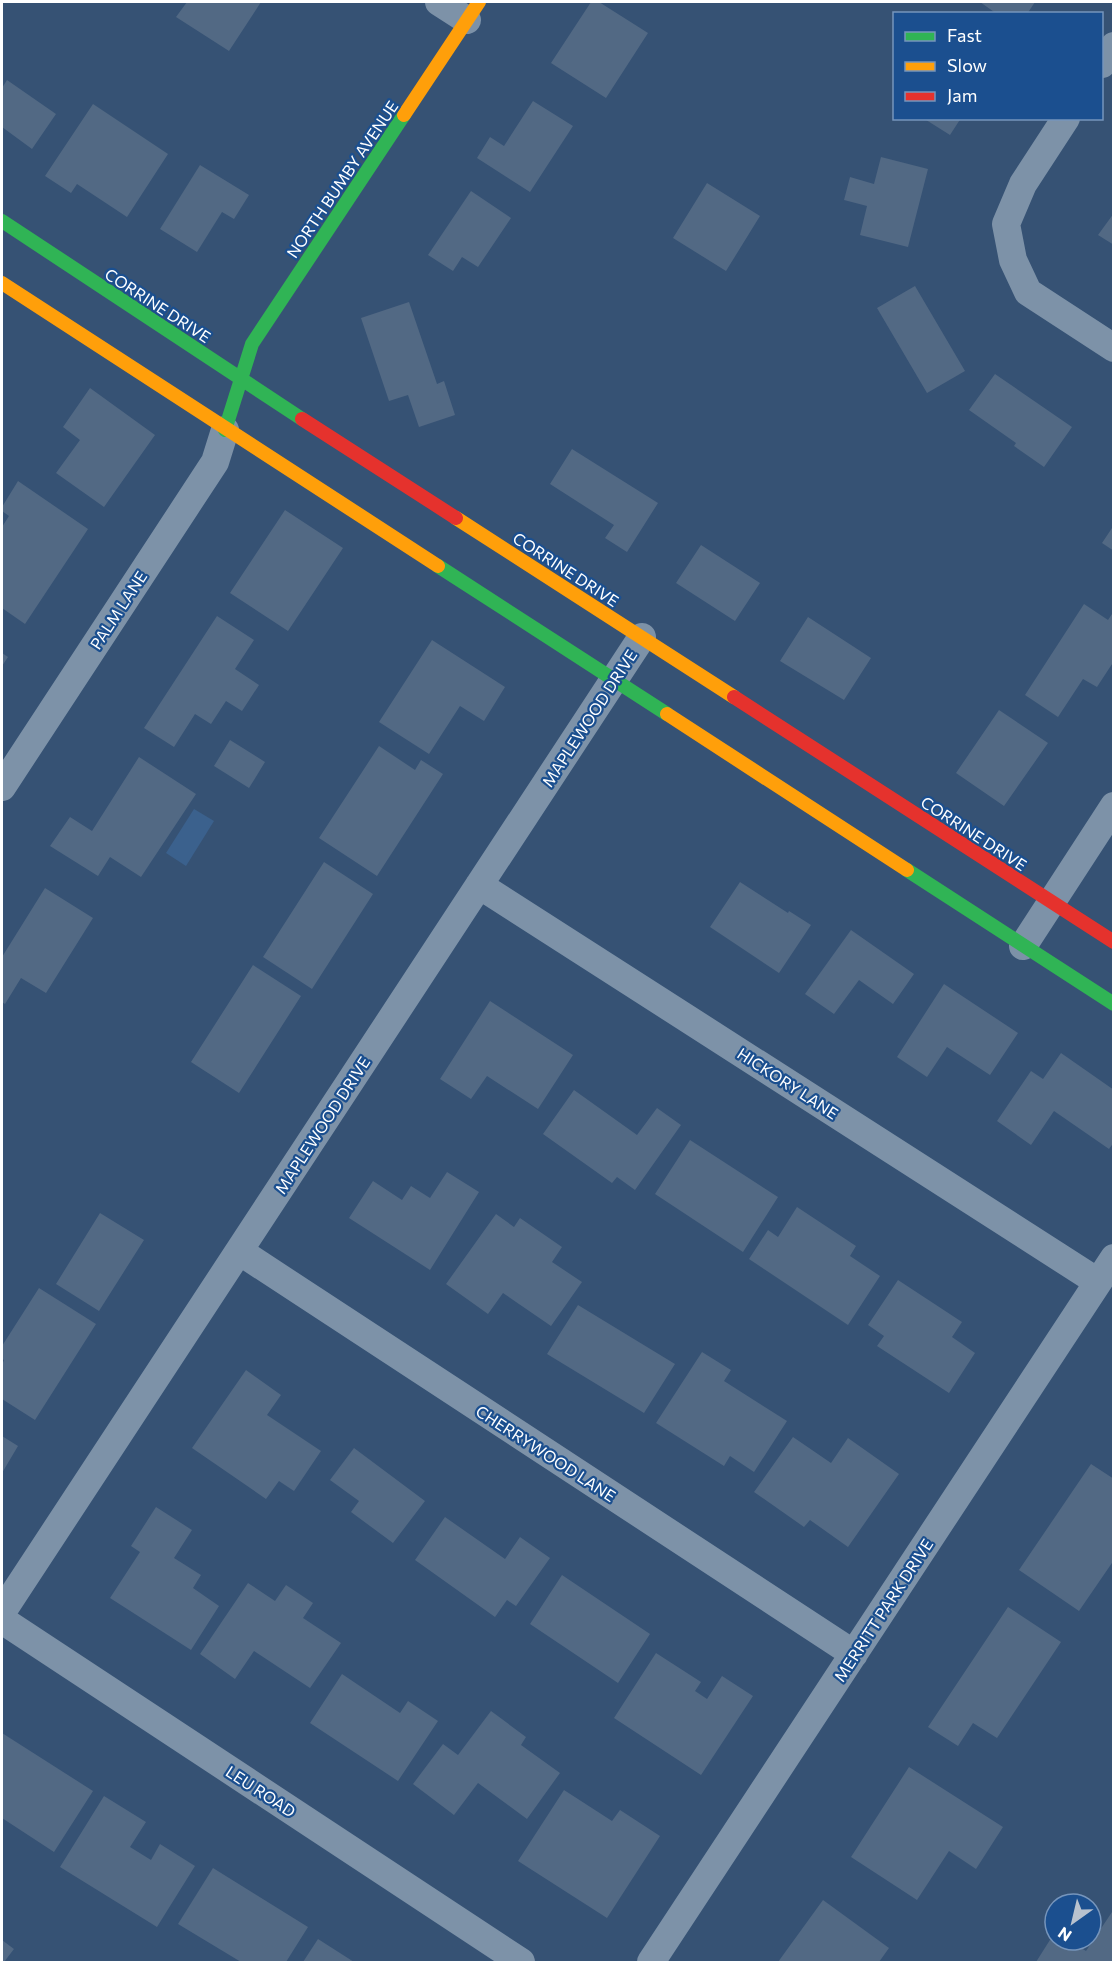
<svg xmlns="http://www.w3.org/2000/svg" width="1115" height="1964" font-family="Commissioner,sans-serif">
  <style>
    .water { fill: #3b618d }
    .building { fill: #526984 }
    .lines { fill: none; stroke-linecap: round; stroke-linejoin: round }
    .street { stroke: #7d92a8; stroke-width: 28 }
    .fast { stroke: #30b455; stroke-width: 14 }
    .slow { stroke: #ff9f0a; stroke-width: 14 }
    .jam { stroke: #e5322d; stroke-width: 14 }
    .labels { text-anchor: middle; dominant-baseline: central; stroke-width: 4.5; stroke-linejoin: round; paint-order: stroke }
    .street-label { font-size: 16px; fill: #fff; stroke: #1b4f8f }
  </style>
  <rect width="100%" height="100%" fill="#365274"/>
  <path class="water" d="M 194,809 L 214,821 L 186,866 L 166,853 Z"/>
  <path class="building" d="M 187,2 L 261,2 L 229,51 L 176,17 Z
    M 591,2 L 599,2 L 648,33 L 606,98 L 551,63 Z
    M 980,2 L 1035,2 L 1027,14 L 997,14 Z
    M 7,80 L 56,114 L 32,149 L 2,127 L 2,88 Z
    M 533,101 L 573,126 L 530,192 L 477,158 L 490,137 L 504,146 Z
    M 93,104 L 168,154 L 127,217 L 77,184 L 71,193 L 45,176 Z
    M 923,118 L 961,118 L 950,135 Z
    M 881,157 L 928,169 L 908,247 L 860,235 L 867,206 L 844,200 L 850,177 L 874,184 Z
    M 200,165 L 249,195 L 234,219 L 222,212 L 197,252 L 160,229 Z
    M 707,183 L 760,216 L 726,271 L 673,238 Z
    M 471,191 L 511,218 L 478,267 L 462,257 L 453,271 L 428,255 Z
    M 1114,213 L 1114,245 L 1098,235 Z
    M 915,286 L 965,371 L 927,393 L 877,308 Z
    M 409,302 L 437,384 L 444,381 L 455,415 L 419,427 L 408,395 L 389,401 L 361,318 Z
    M 995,374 L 1072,427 L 1044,467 L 1014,446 L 1016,443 L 969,410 Z
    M 90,388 L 155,435 L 104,507 L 56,473 L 80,440 L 63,427 Z
    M 572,449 L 658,503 L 627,552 L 605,538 L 614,525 L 550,484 Z
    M 18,481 L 88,529 L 25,624 L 2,608 L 2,527 L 9,516 L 2,511 L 2,507 Z
    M 285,510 L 343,548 L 288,631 L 230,593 Z
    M 1114,525 L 1114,551 L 1102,543 Z
    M 701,545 L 760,583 L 735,621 L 676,583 Z
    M 1084,604 L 1108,620 L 1114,611 L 1114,661 L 1097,687 L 1083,679 L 1058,717 L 1025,695 Z
    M 217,616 L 254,640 L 235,669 L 259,685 L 242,711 L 226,701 L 211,724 L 195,714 L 174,747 L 144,728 Z
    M 808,617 L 871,658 L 844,700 L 780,661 Z
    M 432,640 L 505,687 L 484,721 L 460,706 L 429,754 L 379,722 Z
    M 2,653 L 8,657 L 2,666 Z
    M 999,710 L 1048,743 L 1004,806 L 956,773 Z
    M 230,740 L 265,762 L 249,788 L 214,766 Z
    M 379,746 L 415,770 L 421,760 L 443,774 L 377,876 L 319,838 Z
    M 139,757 L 196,794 L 141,877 L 110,857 L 98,876 L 50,846 L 70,817 L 92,831 Z
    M 324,862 L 373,894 L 312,989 L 263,957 Z
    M 740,882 L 788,913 L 789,911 L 811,925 L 779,973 L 710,927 Z
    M 45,888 L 93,918 L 46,993 L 21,978 L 5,1004 L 2,1002 L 2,957 Z
    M 851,930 L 914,974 L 893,1004 L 859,980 L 834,1014 L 805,994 Z
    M 253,965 L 301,996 L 239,1093 L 191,1062 Z
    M 944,984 L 1018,1033 L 990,1075 L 947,1047 L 927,1077 L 897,1057 Z
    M 490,1001 L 573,1055 L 538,1109 L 487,1076 L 471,1099 L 440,1079 Z
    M 1061,1053 L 1114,1090 L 1114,1142 L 1109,1149 L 1054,1111 L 1031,1145 L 997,1121 L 1031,1071 L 1043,1079 Z
    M 574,1090 L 637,1135 L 657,1108 L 681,1125 L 635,1190 L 617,1177 L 612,1183 L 543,1134 Z
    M 690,1140 L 778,1197 L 743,1252 L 655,1194 Z
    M 447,1172 L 479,1192 L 430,1270 L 349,1218 L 373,1181 L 402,1200 L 411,1186 L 430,1198 Z
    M 797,1207 L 856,1246 L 850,1256 L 880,1276 L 848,1325 L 749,1259 L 768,1230 L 778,1237 Z
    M 100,1213 L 144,1240 L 99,1311 L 56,1284 Z
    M 496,1214 L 514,1227 L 520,1218 L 562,1247 L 552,1262 L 582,1282 L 551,1326 L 503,1293 L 488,1314 L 446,1284 Z
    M 898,1280 L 962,1322 L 952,1337 L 975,1353 L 949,1393 L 877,1346 L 884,1336 L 868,1325 Z
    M 39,1288 L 96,1324 L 35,1420 L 2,1399 L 2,1365 L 4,1360 L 2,1359 L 2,1346 Z
    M 578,1305 L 675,1364 L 644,1413 L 547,1354 Z
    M 702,1352 L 731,1370 L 724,1381 L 787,1421 L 754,1472 L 730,1456 L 724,1466 L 656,1423 Z
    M 246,1370 L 281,1395 L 267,1415 L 321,1451 L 294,1491 L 279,1481 L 266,1499 L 192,1448 Z
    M 2,1436 L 18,1446 L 2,1473 Z
    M 793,1437 L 831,1463 L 848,1438 L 899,1474 L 848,1547 L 810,1520 L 804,1527 L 754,1492 Z
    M 354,1448 L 425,1501 L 393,1543 L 351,1512 L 359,1501 L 330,1480 Z
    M 1091,1464 L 1114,1479 L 1114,1560 L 1079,1611 L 1019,1570 Z
    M 156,1507 L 192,1530 L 174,1558 L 201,1575 L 193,1588 L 219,1606 L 191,1650 L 110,1598 L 140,1552 L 131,1546 Z
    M 445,1517 L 505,1559 L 520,1537 L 550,1558 L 516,1606 L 507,1600 L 495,1617 L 415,1560 Z
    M 562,1575 L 650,1634 L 618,1683 L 530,1624 Z
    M 248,1583 L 275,1601 L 286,1585 L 313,1603 L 303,1618 L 341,1643 L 310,1688 L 254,1651 L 235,1679 L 200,1654 Z
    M 1008,1607 L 1061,1642 L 997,1738 L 973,1723 L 958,1746 L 928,1727 Z
    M 656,1653 L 701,1682 L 695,1691 L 707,1699 L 722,1676 L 753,1696 L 701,1775 L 614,1718 Z
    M 342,1674 L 400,1713 L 408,1701 L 438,1721 L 398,1781 L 310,1723 Z
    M 491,1711 L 526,1737 L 521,1745 L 560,1773 L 527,1819 L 478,1783 L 454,1815 L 413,1784 L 443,1744 L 458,1755 Z
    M 2,1733 L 93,1791 L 54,1852 L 2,1818 Z
    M 909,1767 L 1003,1827 L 976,1869 L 949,1851 L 917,1900 L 851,1857 Z
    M 564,1790 L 612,1821 L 620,1810 L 660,1836 L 607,1918 L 518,1861 Z
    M 104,1796 L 146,1822 L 130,1847 L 151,1860 L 160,1844 L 195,1866 L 157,1927 L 60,1867 Z
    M 213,1868 L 308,1927 L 286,1962 L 241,1962 L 178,1924 Z
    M 823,1900 L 889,1948 L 879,1962 L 778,1962 Z
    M 1114,1909 L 1114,1962 L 1036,1962 L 1055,1932 L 1055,1940 L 1069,1940 L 1086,1951 Z
    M 318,1939 L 354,1962 L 303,1962 Z
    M 2,1940 L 14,1949 L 4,1962 L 2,1962 Z"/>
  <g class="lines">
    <path class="street" d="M 439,2 L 467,20
      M 1102,64 L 1114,46
      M 1066,118 L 1023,184 L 1006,224 L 1013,260 L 1028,292 L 1114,348
      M 2,787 L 215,462 L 225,430
      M 479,885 L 1098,1282
      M 1023,946 L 1114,806
      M 239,1251 L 854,1654
      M 2,1612 L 642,637
      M 2,1620 L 521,1962
      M 651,1962 L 1114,1258"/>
    <path class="fast" d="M 2,221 L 302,419
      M 225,430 L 252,344 L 404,115
      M 438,566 L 667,714
      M 907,870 L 1114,1004"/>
    <path class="slow" d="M 404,115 L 479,2
      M 2,283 L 438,566
      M 456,518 L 734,697
      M 667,714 L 907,870"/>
    <path class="jam" d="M 302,419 L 456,518
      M 734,697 L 1114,942"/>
  </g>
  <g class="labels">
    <g class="street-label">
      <text transform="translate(342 179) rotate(-56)">NORTH BUMBY AVENUE</text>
      <text transform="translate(158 305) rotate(33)">CORRINE DRIVE</text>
      <text transform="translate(566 569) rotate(33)">CORRINE DRIVE</text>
      <text transform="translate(118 610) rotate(-57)">PALM LANE</text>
      <text transform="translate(589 718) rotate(-57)">MAPLEWOOD DRIVE</text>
      <text transform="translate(974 833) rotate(33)">CORRINE DRIVE</text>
      <text transform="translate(788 1083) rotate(33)">HICKORY LANE</text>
      <text transform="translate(322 1125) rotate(-57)">MAPLEWOOD DRIVE</text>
      <text transform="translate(546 1453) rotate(33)">CHERRYWOOD LANE</text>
      <text transform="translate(883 1610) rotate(-57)">MERRITT PARK DRIVE</text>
      <text transform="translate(261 1791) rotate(33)">LEU ROAD</text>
    </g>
  </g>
  <rect width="1115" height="1964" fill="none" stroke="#ffffff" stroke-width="6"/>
  <rect x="893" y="12" width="210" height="108" fill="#1b4f8f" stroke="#7695bc" stroke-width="1.5"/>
  <rect x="905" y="32" width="30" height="9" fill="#30b455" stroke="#7695bc" stroke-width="1.5"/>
  <text x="947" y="42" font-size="18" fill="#ffffff">Fast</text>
  <rect x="905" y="62" width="30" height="9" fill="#ff9f0a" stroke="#7695bc" stroke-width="1.5"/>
  <text x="947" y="72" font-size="18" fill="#ffffff">Slow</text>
  <rect x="905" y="92" width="30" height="9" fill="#e5322d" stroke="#7695bc" stroke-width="1.5"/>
  <text x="947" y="102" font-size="18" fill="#ffffff">Jam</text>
  <g transform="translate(1073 1922) rotate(214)"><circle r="28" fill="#1b4f8f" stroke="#7695bc" stroke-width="1.5"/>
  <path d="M0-4.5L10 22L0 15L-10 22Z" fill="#b9c2ce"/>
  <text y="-9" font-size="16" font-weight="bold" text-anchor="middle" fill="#ffffff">N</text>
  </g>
</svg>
